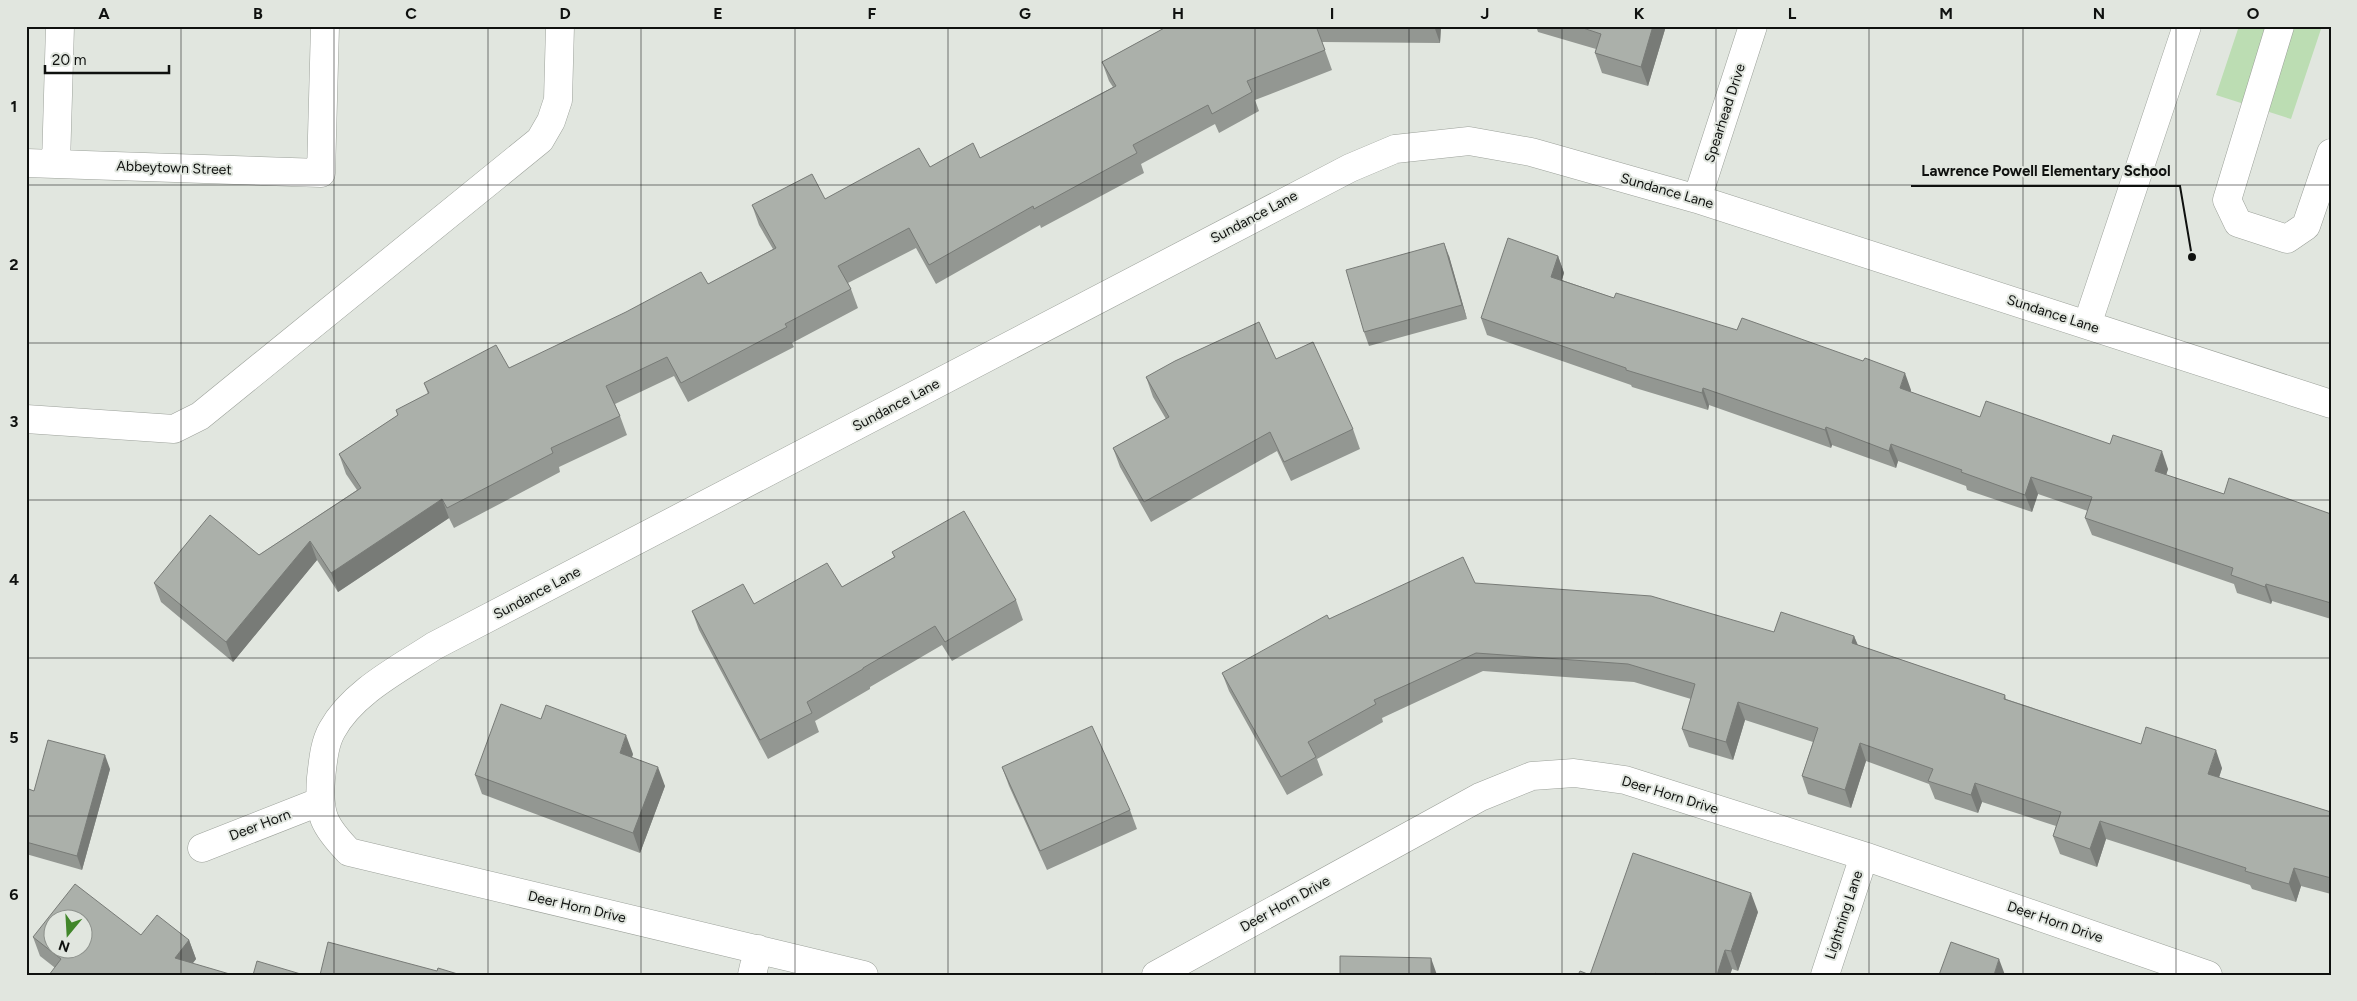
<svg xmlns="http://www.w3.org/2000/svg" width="2357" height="1001" font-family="Figtree,sans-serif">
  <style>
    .grass { fill: #bcddb3 }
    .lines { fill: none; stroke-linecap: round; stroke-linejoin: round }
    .minor-casing { stroke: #9ca19a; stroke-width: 29 }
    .minor { stroke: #fff; stroke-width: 28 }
    .wall { fill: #939792 }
    .shaded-wall { fill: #787b77 }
    .building { fill: #abb0aa; stroke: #787b77; fill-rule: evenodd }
    .grid { fill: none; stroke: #0f110f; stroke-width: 1; stroke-opacity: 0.55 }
    .labels { text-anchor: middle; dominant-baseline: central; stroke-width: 4; stroke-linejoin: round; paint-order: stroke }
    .street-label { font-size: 14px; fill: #0f110f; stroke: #e1e6df }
    .leader { fill: none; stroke: #0f110f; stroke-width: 2 }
    .callout-dot { fill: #0f110f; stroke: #e1e6df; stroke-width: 2 }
    .callout-label { font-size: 15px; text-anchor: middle; font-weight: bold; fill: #0f110f; stroke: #e1e6df; stroke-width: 4; stroke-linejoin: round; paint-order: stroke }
    .neatline { fill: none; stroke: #0f110f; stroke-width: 2 }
    .grid-label { font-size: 16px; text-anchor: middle; font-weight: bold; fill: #0f110f }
  </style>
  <rect width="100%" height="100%" fill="#e1e6df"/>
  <path class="grass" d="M 2239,26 L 2322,26 L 2291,119 L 2216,95 Z"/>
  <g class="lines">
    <g class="minor-casing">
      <path id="minor" d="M 2280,26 L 2227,200 L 2238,223 L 2287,239 L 2306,226 L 2331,153
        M 26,163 L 321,173 L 325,26
        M 56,164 L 60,26
        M 1697,199 L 1753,26
        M 2087,325 L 2187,26
        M 26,419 L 174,429 L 200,416 L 540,140 L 551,121 L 558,100 L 560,26
        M 202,848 L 319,802
        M 752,975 L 758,949
        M 864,975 L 349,852 C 324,826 318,815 321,778 C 323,762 324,744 332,730 C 353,692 399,669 434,646 L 1350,168 L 1395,149 L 1469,141 L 1531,152 L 1697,199 L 2331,404
        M 1156,975 L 1480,797 L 1532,776 L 1574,773 L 1625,780 L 1864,856 L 2208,975
        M 1825,975 L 1864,856"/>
    </g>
    <use href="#minor" class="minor"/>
  </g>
  <path class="wall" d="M 1168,26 L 1441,26 L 1440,43 L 1322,42 L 1332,70 L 1255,100 L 1259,111 L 1219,133 L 1215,124 L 1141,164 L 1144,173 L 1041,228 L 1040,225 L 936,284 L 916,248 L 848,283 L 851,289 L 858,308 L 792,343 L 794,347 L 688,402 L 674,376 L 615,404 L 620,416 L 627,435 L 559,467 L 560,472 L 454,528 L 449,518 L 338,592 L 317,560 L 233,662 L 161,602 L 154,583 L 259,555 L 357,490 L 346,474 L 339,454 L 398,415 L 396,410 L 428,394 L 424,383 L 509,368 L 708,284 L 773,249 L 759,225 L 752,205 L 825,199 L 930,167 L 980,158 L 1113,87 L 1109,81 L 1102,62 Z
    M 1536,26 L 1666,26 L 1648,86 L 1602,73 L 1595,53 L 1596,49 L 1538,32 Z
    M 1449,256 L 1467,319 L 1369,346 L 1364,332 Z
    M 1558,256 L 1564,273 L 1562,280 L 1614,298 L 1911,390 L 1911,392 L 1980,417 L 2168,469 L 2166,475 L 2224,494 L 2331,514 L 2331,619 L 2272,601 L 2271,604 L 2237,593 L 2234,584 L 2092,535 L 2085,518 L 2088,511 L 2038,494 L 2032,512 L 1967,490 L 1966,486 L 1898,461 L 1896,468 L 1832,445 L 1831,448 L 1709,405 L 1708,410 L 1632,387 L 1631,385 L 1487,335 L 1481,318 Z
    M 1276,359 L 1353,429 L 1360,449 L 1291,481 L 1277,451 L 1151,522 L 1120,467 L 1113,448 L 1166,419 L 1153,397 L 1146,377 Z
    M 892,552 L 1016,600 L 1023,620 L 952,661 L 942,645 L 870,687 L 870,689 L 815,721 L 819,732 L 768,759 L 699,630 L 692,611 L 754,604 L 842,587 L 894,557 Z
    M 1475,583 L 1774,632 L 1854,636 L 1858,645 L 2005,695 L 2006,699 L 2141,744 L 2222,768 L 2219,778 L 2331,812 L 2331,894 L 2301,886 L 2296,902 L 2252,889 L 2250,885 L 2106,839 L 2097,867 L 2060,854 L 2053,836 L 2056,826 L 1982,802 L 1978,813 L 1935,799 L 1929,784 L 1866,761 L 1851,808 L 1808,794 L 1802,776 L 1813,742 L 1745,720 L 1733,760 L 1689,747 L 1682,729 L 1691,699 L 1634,682 L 1483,671 L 1382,718 L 1383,722 L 1317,759 L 1323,775 L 1287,795 L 1229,691 L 1222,673 L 1329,619 Z
    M 633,754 L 632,757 L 665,786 L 640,853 L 482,794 L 475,775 Z
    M 1002,767 L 1130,810 L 1137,829 L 1047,870 L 1009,786 Z
    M 110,769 L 82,870 L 26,854 L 26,788 L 34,791 Z
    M 1758,912 L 1738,971 L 1732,969 L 1730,975 L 1590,975 Z
    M 141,935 L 189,940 L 196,959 L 193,963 L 54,967 L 40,956 L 33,937 Z"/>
  <path class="shaded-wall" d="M 1434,26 L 1441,26 L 1440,43 Z
    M 1653,26 L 1666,26 L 1648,86 L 1641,67 Z
    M 1444,243 L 1449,256 L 1467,319 L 1462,305 Z
    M 1558,256 L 1564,273 L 1557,294 L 1551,277 Z
    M 1905,373 L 1911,390 L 1906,405 L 1900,388 Z
    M 1703,388 L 1709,405 L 1708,410 L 1702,393 Z
    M 1826,427 L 1832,445 L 1831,448 L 1825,430 Z
    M 1891,444 L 1898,461 L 1896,468 L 1889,451 Z
    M 2162,451 L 2168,469 L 2162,488 L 2155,471 Z
    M 2031,477 L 2038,494 L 2032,512 L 2025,495 Z
    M 442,499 L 449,518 L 338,592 L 331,573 Z
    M 310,541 L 317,560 L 233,662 L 226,642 Z
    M 2266,584 L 2272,601 L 2271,604 L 2265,587 Z
    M 1854,636 L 1861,654 L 1852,643 Z
    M 1738,702 L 1745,720 L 1733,760 L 1726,742 Z
    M 626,735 L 633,754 L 627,772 L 620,753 Z
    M 1860,743 L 1866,761 L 1851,808 L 1845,790 Z
    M 2216,750 L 2222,768 L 2214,792 L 2208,774 Z
    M 105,755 L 110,769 L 82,870 L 77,856 Z
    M 658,767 L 665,786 L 640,853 L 633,833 Z
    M 1975,783 L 1982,802 L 1978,813 L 1971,795 Z
    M 2100,821 L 2106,839 L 2097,867 L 2090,849 Z
    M 2294,868 L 2301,886 L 2296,902 L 2289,884 Z
    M 1751,893 L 1758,912 L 1738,971 L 1731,951 Z
    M 189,940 L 196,959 L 183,975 L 175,958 Z
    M 1725,950 L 1732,969 L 1730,975 L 1717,975 Z
    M 1431,958 L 1437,975 L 1431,975 Z
    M 1999,959 L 2005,975 L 1994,975 Z"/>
  <path class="building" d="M 1168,26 L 1316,26 L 1325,50 L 1247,81 L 1252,92 L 1212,114 L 1208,105 L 1133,145 L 1137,153 L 1034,209 L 1033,206 L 929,265 L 909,228 L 838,266 L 851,289 L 785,324 L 787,327 L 681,383 L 667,357 L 606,386 L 620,416 L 551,448 L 553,453 L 447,508 L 442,499 L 331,573 L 310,541 L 226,642 L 154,583 L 210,515 L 259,555 L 361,488 L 339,454 L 398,415 L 396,410 L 429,393 L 424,383 L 496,345 L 509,368 L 626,312 L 701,272 L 708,284 L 776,248 L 752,205 L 812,174 L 825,199 L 919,148 L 930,167 L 973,143 L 980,158 L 1116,86 L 1102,62 Z
    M 1577,26 L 1653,26 L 1641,67 L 1595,53 L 1601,34 Z
    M 1508,238 L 1558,256 L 1551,277 L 1614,298 L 1616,293 L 1737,330 L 1742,318 L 1863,361 L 1865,358 L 1905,373 L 1900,388 L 1980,417 L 1986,401 L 2110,444 L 2113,435 L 2162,451 L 2155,471 L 2224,494 L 2229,478 L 2331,514 L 2331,603 L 2266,584 L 2265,587 L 2231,575 L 2233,568 L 2085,518 L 2092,497 L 2031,477 L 2025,495 L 1961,472 L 1962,470 L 1891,444 L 1889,451 L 1826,427 L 1825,430 L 1703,388 L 1702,393 L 1626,370 L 1626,368 L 1481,318 Z
    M 1444,243 L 1462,305 L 1364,332 L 1346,270 Z
    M 1259,322 L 1276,359 L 1313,342 L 1353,429 L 1284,462 L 1270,432 L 1144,502 L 1113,448 L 1169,417 L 1146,377 L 1175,361 Z
    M 964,511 L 1016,600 L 945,642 L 935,626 L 863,668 L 863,669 L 807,702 L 812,713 L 760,740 L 692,611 L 743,584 L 754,604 L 827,563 L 842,587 L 895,557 L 892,552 Z
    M 1463,557 L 1475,583 L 1651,596 L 1774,632 L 1781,612 L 1854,636 L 1852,643 L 2005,695 L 2004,699 L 2141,744 L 2146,727 L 2216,750 L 2208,774 L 2331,812 L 2331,878 L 2294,868 L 2289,884 L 2245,871 L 2246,868 L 2100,821 L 2090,849 L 2053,836 L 2061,812 L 1975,783 L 1971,795 L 1928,781 L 1933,769 L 1860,743 L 1845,790 L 1802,776 L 1818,728 L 1738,702 L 1726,742 L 1682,729 L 1695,684 L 1628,664 L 1476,653 L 1374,700 L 1376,704 L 1308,742 L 1316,757 L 1281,777 L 1222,673 L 1327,615 L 1329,619 Z
    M 501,704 L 541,719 L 546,705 L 626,735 L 620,753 L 658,767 L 633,833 L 475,775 Z
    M 1092,726 L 1130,810 L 1040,851 L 1002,767 Z
    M 48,740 L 105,755 L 77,856 L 26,842 L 26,788 L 34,791 Z
    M 1633,853 L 1751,893 L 1731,951 L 1725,950 L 1717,975 L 1658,975 L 1655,973 L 1654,975 L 1590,975 Z
    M 75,884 L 141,935 L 157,915 L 189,940 L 175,958 L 233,975 L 49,975 L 61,959 L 33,937 ZM 52,918 L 82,918 L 82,948 L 52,948 Z
    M 328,942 L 437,971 L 438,968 L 461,975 L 320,975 Z
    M 1951,942 L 1999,959 L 1994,975 L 1939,975 Z
    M 1340,956 L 1431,958 L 1431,975 L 1340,975 Z
    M 257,961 L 304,975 L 253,975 Z
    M 1580,971 L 1590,975 L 1578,975 Z"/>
  <path class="grid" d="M 181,26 L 181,975M 334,26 L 334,975M 488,26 L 488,975M 641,26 L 641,975M 795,26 L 795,975M 948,26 L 948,975M 1102,26 L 1102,975M 1255,26 L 1255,975M 1409,26 L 1409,975M 1562,26 L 1562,975M 1716,26 L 1716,975M 1869,26 L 1869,975M 2023,26 L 2023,975M 2176,26 L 2176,975M 26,185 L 2331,185M 26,343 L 2331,343M 26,500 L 2331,500M 26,658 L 2331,658M 26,816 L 2331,816"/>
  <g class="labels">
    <g class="street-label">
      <text transform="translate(1725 113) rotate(-72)">Spearhead Drive</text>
      <text transform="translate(174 168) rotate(2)">Abbeytown Street</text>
      <text transform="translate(1667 191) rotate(16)">Sundance Lane</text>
      <text transform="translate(1254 217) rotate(-28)">Sundance Lane</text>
      <text transform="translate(2053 314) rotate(18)">Sundance Lane</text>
      <text transform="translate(896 405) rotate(-28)">Sundance Lane</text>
      <text transform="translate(537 593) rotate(-28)">Sundance Lane</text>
      <text transform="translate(1670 795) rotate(17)">Deer Horn Drive</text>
      <text transform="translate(260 825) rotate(-21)">Deer Horn</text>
      <text transform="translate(1285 904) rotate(-29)">Deer Horn Drive</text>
      <text transform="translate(577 907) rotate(13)">Deer Horn Drive</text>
      <text transform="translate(1844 915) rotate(-72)">Lightning Lane</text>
      <text transform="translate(2055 922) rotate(19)">Deer Horn Drive</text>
    </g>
  </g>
  <path class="leader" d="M2192 257L2180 186H1911"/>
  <circle class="callout-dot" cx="2192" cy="257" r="5"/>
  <g class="callout-label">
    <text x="2046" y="176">Lawrence Powell Elementary School</text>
  </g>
  <rect width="2357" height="1001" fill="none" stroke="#e1e6df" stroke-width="55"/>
  <g transform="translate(68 934) rotate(198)"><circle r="24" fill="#e1e6df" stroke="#8d918c"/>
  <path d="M0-4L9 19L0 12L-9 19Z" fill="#41862a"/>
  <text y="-8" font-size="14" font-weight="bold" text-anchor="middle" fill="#0f110f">N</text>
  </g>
  <path d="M45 65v8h124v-8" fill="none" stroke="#0f110f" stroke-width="2.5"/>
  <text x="52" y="65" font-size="15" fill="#0f110f" stroke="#e1e6df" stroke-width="4" paint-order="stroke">20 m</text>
  <rect x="28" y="28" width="2302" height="946" class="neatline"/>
  <g class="grid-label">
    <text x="104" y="19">A</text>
    <text x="258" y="19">B</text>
    <text x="411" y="19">C</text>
    <text x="565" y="19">D</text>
    <text x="718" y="19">E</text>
    <text x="872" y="19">F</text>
    <text x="1025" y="19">G</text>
    <text x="1178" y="19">H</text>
    <text x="1332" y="19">I</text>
    <text x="1485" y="19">J</text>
    <text x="1639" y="19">K</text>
    <text x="1792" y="19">L</text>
    <text x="1946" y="19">M</text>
    <text x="2099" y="19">N</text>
    <text x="2253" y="19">O</text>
    <text x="14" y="112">1</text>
    <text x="14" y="270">2</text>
    <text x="14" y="427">3</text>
    <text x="14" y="585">4</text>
    <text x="14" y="743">5</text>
    <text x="14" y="900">6</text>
  </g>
</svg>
